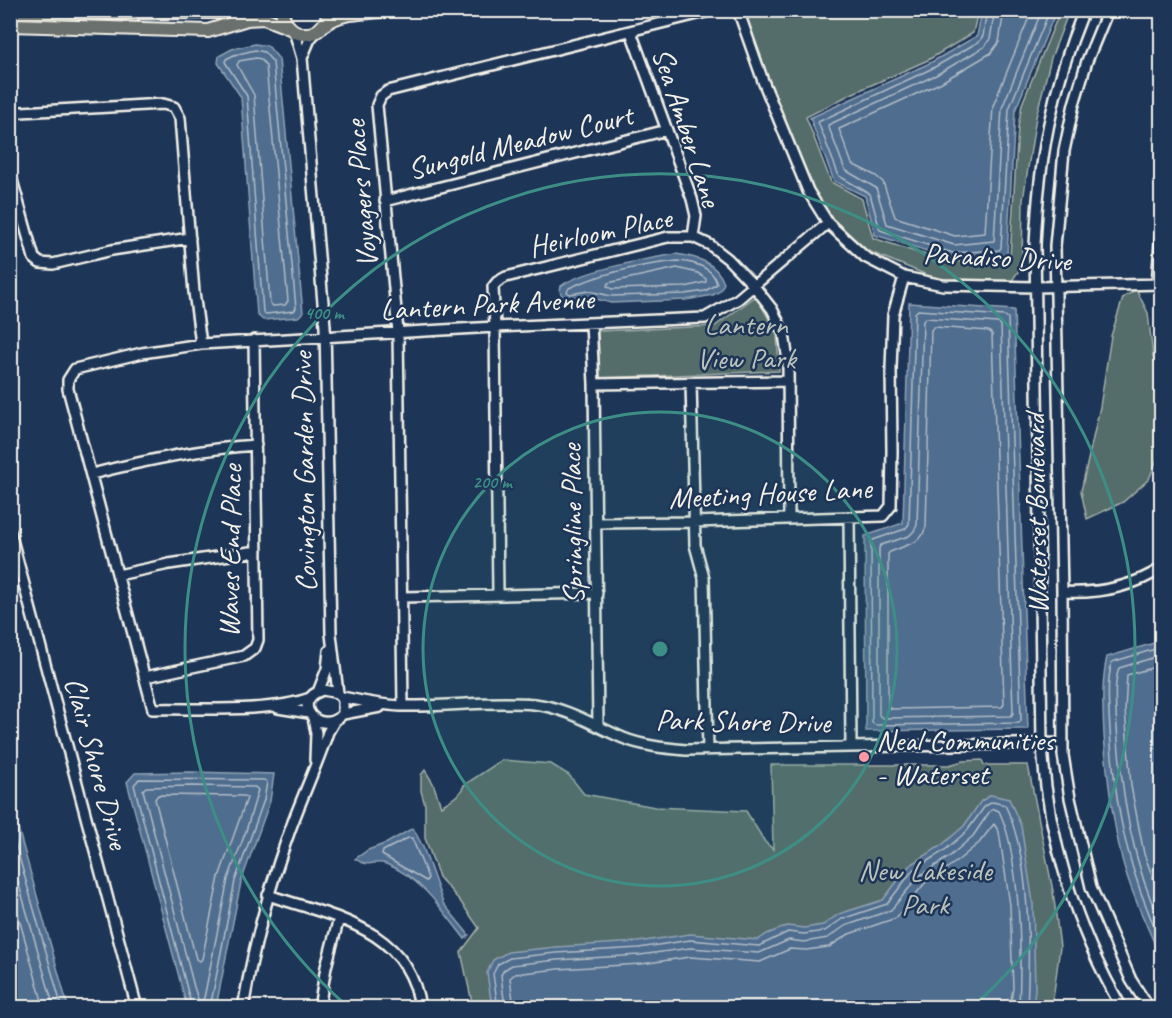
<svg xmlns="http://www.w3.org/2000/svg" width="1172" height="1018" font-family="Caveat,sans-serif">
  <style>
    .green { fill: #556d6a; stroke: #a4afa9; stroke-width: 1.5 }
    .water { fill: #4f6d8f; stroke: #91a2b3; stroke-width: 1.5 }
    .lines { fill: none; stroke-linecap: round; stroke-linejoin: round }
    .shore { stroke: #b2bcc4; stroke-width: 1.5 }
    .minor-casing { stroke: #f4f1e8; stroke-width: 14 }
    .major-casing { stroke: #f4f1e8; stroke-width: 16 }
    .minor { stroke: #1d3557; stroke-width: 9 }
    .major { stroke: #6b706d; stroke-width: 12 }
    .ring { fill: none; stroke: #3d8f86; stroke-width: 3 }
    .poi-dot { fill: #ff9aa2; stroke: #1d3557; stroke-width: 2 }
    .labels { text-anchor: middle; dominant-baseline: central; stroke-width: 5; stroke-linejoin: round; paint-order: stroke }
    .street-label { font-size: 30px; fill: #f4f1e8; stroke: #1d3557 }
    .park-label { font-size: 30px; fill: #bcc3bc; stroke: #1d3557 }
    .poi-label { font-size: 30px; fill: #f4f1e8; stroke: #1d3557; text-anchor: start }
    .centre { fill: #3d8f86; stroke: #1d3557; stroke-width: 3 }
    .ring-label { font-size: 18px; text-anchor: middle; font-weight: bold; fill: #3d8f86; stroke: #1d3557; stroke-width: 5; stroke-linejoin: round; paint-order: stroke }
  </style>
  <rect width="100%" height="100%" fill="#1d3557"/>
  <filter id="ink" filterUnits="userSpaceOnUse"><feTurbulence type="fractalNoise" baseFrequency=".0167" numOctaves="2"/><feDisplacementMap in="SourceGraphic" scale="12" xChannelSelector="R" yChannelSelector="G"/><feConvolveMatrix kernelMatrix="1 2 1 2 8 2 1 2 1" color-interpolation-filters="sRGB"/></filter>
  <g filter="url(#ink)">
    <path class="green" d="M 742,11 L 978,11 L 973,33 L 928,60 L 851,94 L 806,117 L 831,182 L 862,199 L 873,238 C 918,252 949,268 997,260 C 1002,259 1006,259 1010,257 L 1018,127 L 1022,104 L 1060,11 L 1069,11 L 1051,58 L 1036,117 L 1023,200 L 1022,266 L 1011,282 L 937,279 L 863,249 L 829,217 L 812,189 L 767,79 Z
      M 1136,289 L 1148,313 L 1153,356 L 1161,379 L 1161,450 L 1149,479 L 1123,502 L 1087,519 L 1081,491 L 1100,407 L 1111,336 L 1123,298 Z
      M 756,296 L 777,334 L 779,371 L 600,378 L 598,331 L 715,326 Z
      M 502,760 L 551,764 L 569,775 L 584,794 L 655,807 L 746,811 L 765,842 L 773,849 L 771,765 L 949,765 L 963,761 L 982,760 L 984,765 L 1028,765 L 1053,891 L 1060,947 L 1052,1007 L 473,1007 L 461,952 L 479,928 L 460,901 L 439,877 L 425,838 L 425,805 L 421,791 L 421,775 L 425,770 L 433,783 L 441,806 C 449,801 461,795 464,785 Z"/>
    <path class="water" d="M 982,11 L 1056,11 L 1015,111 L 1007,255 L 953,259 L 875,235 L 865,196 L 834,181 L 810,118 L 930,63 L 977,36 Z
      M 255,44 L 268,46 L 279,59 L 303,313 L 298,317 L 263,320 L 257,315 L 241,97 L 218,63 L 219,56 L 232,49 Z
      M 676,254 C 697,257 716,262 724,283 L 720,291 L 713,295 L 686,300 L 611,303 L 589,297 L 566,301 L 563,299 L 560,291 L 561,286 C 580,271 651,258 676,254 Z
      M 909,303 L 1014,310 L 1028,729 L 866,731 L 865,536 L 903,523 Z
      M 1161,641 L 1162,641 L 1161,958 C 1147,926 1131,893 1122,859 C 1112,818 1107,777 1104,735 C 1103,709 1101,683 1107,657 Z
      M 190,772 L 274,774 L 270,801 L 241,882 L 216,1007 L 187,1007 L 127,782 L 135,773 Z
      M 991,795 L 1009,799 L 1021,826 L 1033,903 L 1035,989 L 1033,1007 L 492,1007 L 487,973 L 493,960 L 508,952 L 556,947 L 638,942 L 690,934 L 758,940 L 767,934 L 787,926 L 804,928 L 823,925 L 839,914 L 883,900 L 909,866 L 942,845 L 964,826 L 981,801 Z
      M 10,803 L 11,803 L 68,1007 L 11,1007 Z
      M 413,828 L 423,847 L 443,903 L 469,935 L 465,939 C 443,911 421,877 386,864 C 375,859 370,869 355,859 L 368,850 L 387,843 Z"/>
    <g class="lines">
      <path class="shore" d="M 987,10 L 983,36 L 980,41 L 933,68 L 818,122 L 839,176 L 870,194 L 880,230 L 953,253 L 999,250 L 1001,248 L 1009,109 L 1050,10
        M 995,10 L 990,39 L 984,47 L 936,75 L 828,125 L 845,170 L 876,188 L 887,224 L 954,245 L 994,241 L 1002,108 L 1042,10
        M 1004,10 L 999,42 L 991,53 L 940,83 L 839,129 L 852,164 L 876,176 L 883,182 L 895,217 L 955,236 L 985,233 L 993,106 L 1032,10
        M 255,50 L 264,52 L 273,62 L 296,308 L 294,311 L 266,314 L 263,312 L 247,96 L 225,62 L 226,59 L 234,55 Z
        M 256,58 L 261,59 L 266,66 L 288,301 L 285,305 L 273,306 L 270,303 L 254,95 L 237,65 L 239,61 Z
        M 677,261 C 693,262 713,267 717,284 L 705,291 L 685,294 L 611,296 L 589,291 L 570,294 L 567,292 L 569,288 C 602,273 641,265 677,261 Z
        M 677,268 L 698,273 L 706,279 L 706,282 L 685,287 L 612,289 L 607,286 L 608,283 Z
        M 918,310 L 1005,316 L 1008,318 L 1021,720 L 1019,723 L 875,725 L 872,723 L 871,542 L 873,540 L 905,529 L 909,524 L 915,313 Z
        M 926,318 L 998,323 L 1001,325 L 1013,713 L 1011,716 L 882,718 L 879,715 L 879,548 L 881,545 L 909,536 L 914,531 L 917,525 L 923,321 Z
        M 934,327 L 989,331 L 992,334 L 1004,704 L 1002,707 L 891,709 L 888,706 L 888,554 L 890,552 L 915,542 L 922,536 L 926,527 L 931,330 Z
        M 1162,647 L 1112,662 C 1106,683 1109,709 1110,731 C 1115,809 1128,872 1162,943
        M 1162,655 L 1119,668 C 1113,686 1116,709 1117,728 C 1122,797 1132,863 1162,926
        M 1162,665 L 1127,675 L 1125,710 L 1131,786 L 1144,854 L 1162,901
        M 190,786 L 255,787 L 258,790 L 246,831 L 228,879 L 204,998 L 201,1001 L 198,999 L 194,987 L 143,790 L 146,787 Z
        M 158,795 L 244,796 L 247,798 L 219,877 L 202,959 L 200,961 L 196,959 L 155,799 Z
        M 10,825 L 62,1008
        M 408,838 L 412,838 L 428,878 L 426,881 L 382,855 L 383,851 Z
        M 10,853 L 54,1008
        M 10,886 L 44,1008
        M 192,1008 L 134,785 L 139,779 L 264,780 L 267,782 L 264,800 L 235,881 L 210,1008
        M 498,1008 L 493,974 L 498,964 L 510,958 L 556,953 L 639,948 L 690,940 L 759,946 L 788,932 L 804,934 L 825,931 L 842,919 L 887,904 L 913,870 L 945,850 L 967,831 L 985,806 L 993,802 L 1005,805 C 1031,858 1030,948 1027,1008
        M 505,1008 L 501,975 L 504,970 L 512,965 L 557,960 L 640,955 L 690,948 L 759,953 L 789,940 L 804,942 L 828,938 L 845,926 L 891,910 L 919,876 L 949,857 L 973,836 L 990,811 L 994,809 L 999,811 C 1008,830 1011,849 1014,869 C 1021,915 1021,961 1019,1008
        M 514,1008 L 510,978 L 515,974 L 558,969 L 641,964 L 690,957 L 760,962 L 790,949 L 806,950 L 829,947 L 849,934 L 896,918 L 925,883 L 956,862 L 979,843 L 994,824 L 999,832 L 1010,905 L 1013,988 L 1010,1008"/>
      <g class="minor-casing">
        <path id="minor" d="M 738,10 L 763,81 L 808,191 L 828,223 L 865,257 L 904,277 L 943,285 L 1036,287 L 1162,284
          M 1084,10 C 1051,91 1039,158 1035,245 L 1042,744 C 1047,835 1076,929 1122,1008
          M 1108,10 L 1087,61 L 1074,104 L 1064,151 L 1055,246 L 1062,592 L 1063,755 L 1070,798 L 1091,887 L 1131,980 L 1149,1008
          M 294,31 L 302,58 L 325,326 L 331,634 L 338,693
          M 631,32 L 692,199 L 696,216 L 693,237
          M 302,58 L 310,39 L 316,32
          M 10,116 L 21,112 L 163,104 L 174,107 L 180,118 L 194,292 L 201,344
          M 10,173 L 34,258 L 40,263 L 53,264 L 112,250 L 190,238
          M 385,201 L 667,130
          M 1157,284 L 1162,217
          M 591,323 L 594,384 L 598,725
          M 691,383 L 695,545 L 704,578 L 708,750
          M 594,384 L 788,381
          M 92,474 C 146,460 200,449 256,445
          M 849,517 L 851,747
          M 596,523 L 694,522 L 883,516 L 891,506 L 892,451 L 891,368 L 893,315 L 904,277
          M 10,532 L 137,1008
          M 118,575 L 169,564 L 257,551
          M 1062,592 C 1098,594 1131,588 1162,568
          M 498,594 L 495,327 L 493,287 L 497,282 L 506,277 L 668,237 L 693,237 L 710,245 L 728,259 L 754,286 L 772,309 L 778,321 L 784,334 L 788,361 L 789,519
          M 402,597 L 597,593
          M 145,677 L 244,656 L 255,648 L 258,640 L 254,340
          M 323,690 L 338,693 L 343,700 L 343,714 C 319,739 288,700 323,690 Z
          M 318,692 L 327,669 L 329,651
          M 342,697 C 361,701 381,705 401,706 C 445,707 490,700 534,704 C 567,708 593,725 623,738 C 643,746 664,748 686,750 L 1063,743
          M 310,698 C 269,713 198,708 153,709 L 68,389 L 68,380 L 75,369 L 142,353 L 201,344 L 495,327 L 705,318 L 738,299 L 828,223
          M 403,705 L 398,332 L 377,105 L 381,96 L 388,91 L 714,10
          M 278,708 L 309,713
          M 343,714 L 380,707
          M 313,718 L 316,733 L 315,760
          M 268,895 C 331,916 410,928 420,1008
          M 243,1008 C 253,947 269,888 290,830 C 302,797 317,765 328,732 L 335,720
          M 319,1008 L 326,967 L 339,918"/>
      </g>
      <g class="major-casing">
        <path id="major" d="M 282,10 C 285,42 326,42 329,10
          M 10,13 L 216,12 L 235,10
          M 325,24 C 343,10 367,14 389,10
          M 10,25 L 208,31 L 247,19 L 264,18 L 290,28"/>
      </g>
      <use href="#minor" class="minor"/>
      <use href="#major" class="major"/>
    </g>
  </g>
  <circle cx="660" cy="649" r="237" fill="#3d8f86" fill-opacity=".12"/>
  <g class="ring">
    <circle cx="660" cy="649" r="237"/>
    <path d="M348 1007A475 475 0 1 1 972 1007"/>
  </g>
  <circle class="poi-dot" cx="864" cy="757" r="6"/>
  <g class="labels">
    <g class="street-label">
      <text transform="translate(687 127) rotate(72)">Sea Amber Lane</text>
      <text transform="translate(520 142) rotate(-14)">Sungold Meadow Court</text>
      <text transform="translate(361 194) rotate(-95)">Voyagers Place</text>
      <text transform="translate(600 232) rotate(-12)">Heirloom Place</text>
      <text transform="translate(997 257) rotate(3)">Paradiso Drive</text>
      <text transform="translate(487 304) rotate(-3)">Lantern Park Avenue</text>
      <text transform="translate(304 472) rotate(-91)">Covington Garden Drive</text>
      <text transform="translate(770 493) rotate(-3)">Meeting House Lane</text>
      <text transform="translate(1036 514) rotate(-91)">Waterset Boulevard</text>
      <text transform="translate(572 524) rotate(-91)">Springline Place</text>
      <text transform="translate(230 551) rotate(-89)">Waves End Place</text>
      <text transform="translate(743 721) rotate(1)">Park Shore Drive</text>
      <text transform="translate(97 763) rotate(75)">Clair Shore Drive</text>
    </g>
    <g class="park-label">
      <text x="746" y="324">Lantern<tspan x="746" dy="34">View Park</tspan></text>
      <text x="925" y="870">New Lakeside<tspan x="925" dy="34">Park</tspan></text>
    </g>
    <g class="poi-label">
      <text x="876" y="740">Neal Communities<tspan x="876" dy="34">- Waterset</tspan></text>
    </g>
  </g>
  <circle cx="660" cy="649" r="9" class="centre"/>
  <g class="ring-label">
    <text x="324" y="319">400 m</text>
    <text x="492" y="488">200 m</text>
  </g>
  <rect width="1172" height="1018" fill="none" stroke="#1d3557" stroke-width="36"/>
  <rect x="18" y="18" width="1136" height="982" fill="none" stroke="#f4f1e8" stroke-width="2" filter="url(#ink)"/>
</svg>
